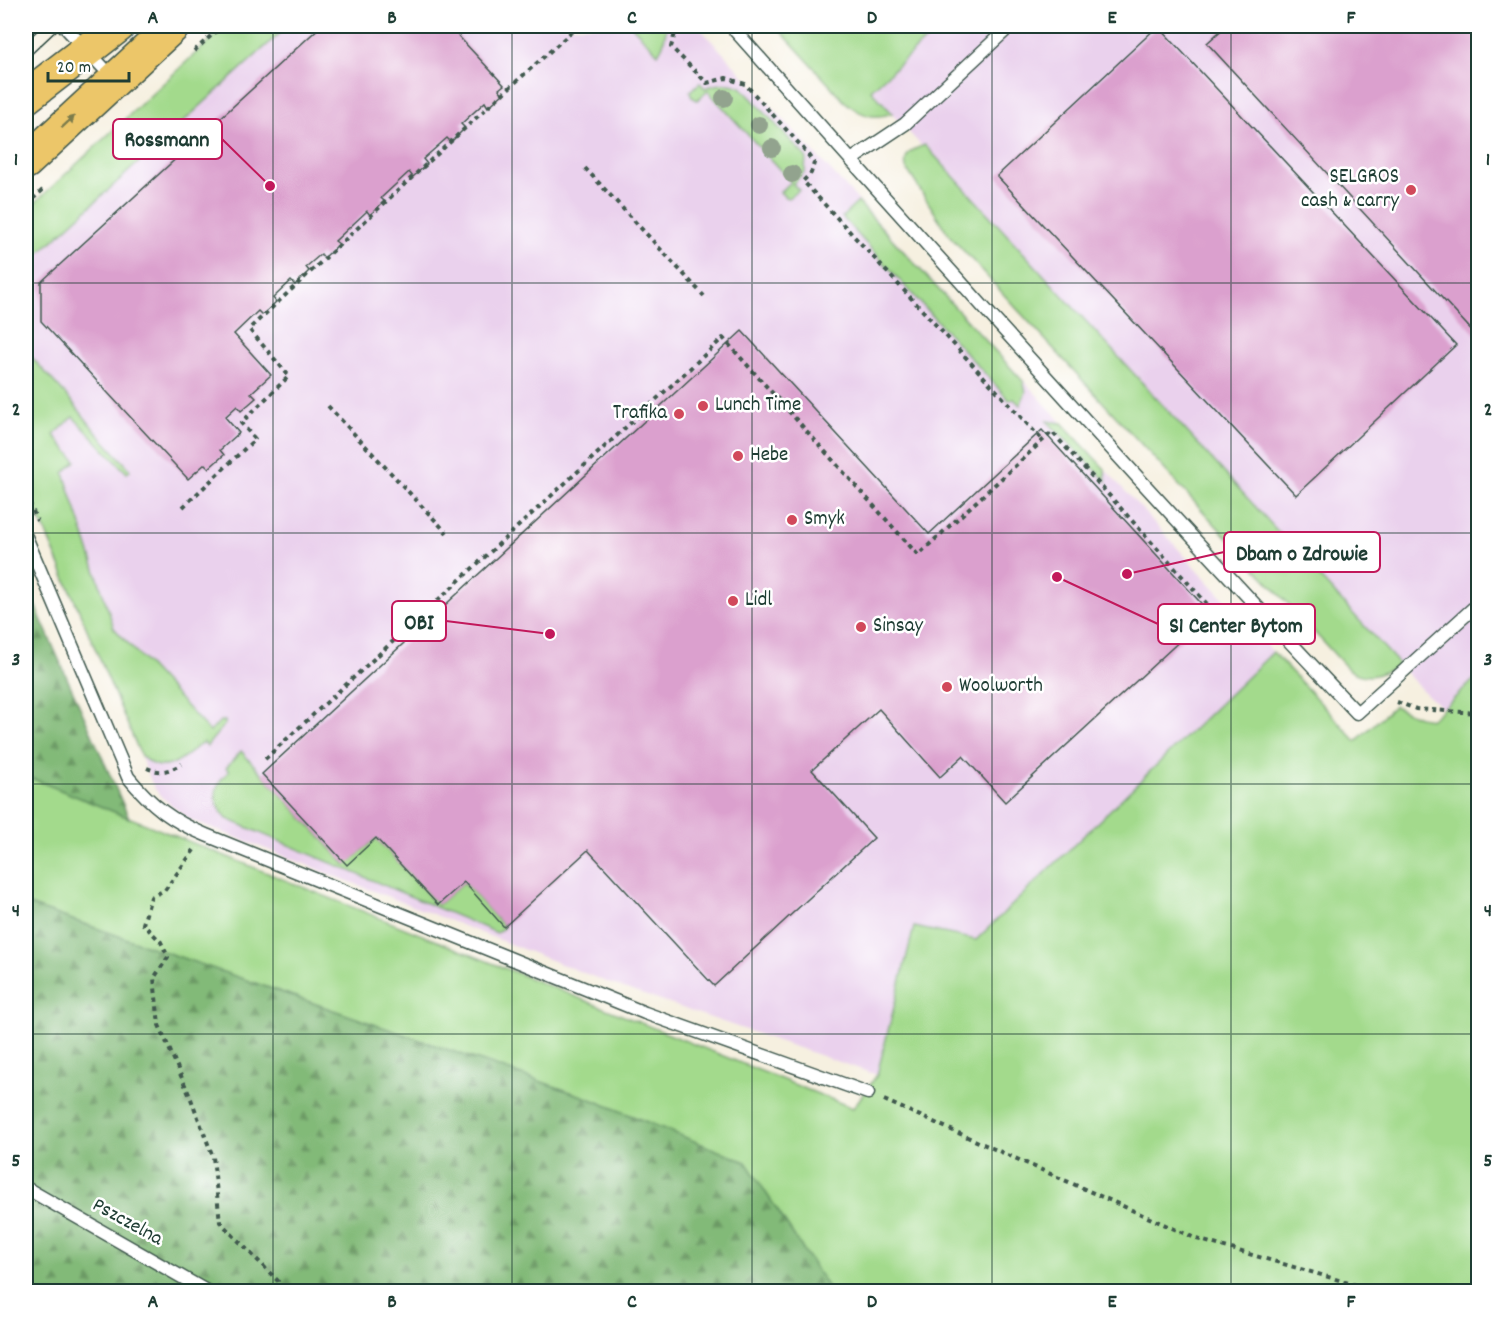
<svg xmlns="http://www.w3.org/2000/svg" width="1504" height="1317" font-family="Dekko,sans-serif">
  <style>
    .built { fill: #ead1ed }
    .grass { fill: #a3da8c; stroke: #618c60; stroke-width: 1.5 }
    .forest { fill: url(#forest-firs); stroke: #507c56; stroke-width: 1.5 }
    .building { fill: #dba0ce }
    .lines { fill: none; stroke-linecap: round; stroke-linejoin: round }
    .service-casing { stroke: #3f584e; stroke-width: 15 }
    .primary-casing { stroke: #3f584e; stroke-width: 36 }
    .path { stroke: #3f584e; stroke-width: 4; stroke-dasharray: 4.5 4.5; stroke-linecap: butt }
    .service { stroke: #fff; stroke-width: 12 }
    .primary { stroke: #ecc669; stroke-width: 33 }
    .tram { stroke: #1f3d34; stroke-width: 1.5 }
    .tree { fill: #92a38e }
    .oneway { fill: #7b7b4c }
    .grid { fill: none; stroke: #1f3d34; stroke-width: 1.5; stroke-opacity: 0.55 }
    .poi-dot { fill: #d1495b; stroke: #fff; stroke-width: 2 }
    .labels { text-anchor: middle; dominant-baseline: central; stroke-width: 5; stroke-linejoin: round; paint-order: stroke }
    .poi-label { font-size: 21px; fill: #1f3d34; stroke: #fff; text-anchor: start }
    .street-label { font-size: 21px; fill: #1f3d34; stroke: #fff }
    .leader { fill: none; stroke: #c2185b; stroke-width: 2 }
    .callout-dot { fill: #c2185b; stroke: #fff; stroke-width: 2 }
    .callout { fill: #fff; stroke: #c2185b; stroke-width: 2 }
    .callout-label { font-size: 22px; text-anchor: middle; font-weight: bold; fill: #1f3d34 }
    .neatline { fill: none; stroke: #1f3d34; stroke-width: 2 }
    .grid-label { font-size: 20px; text-anchor: middle; font-weight: bold; fill: #1f3d34 }
  </style>
  <defs>
    <pattern id="forest-firs" width="22" height="20" patternUnits="userSpaceOnUse" patternTransform="scale(1.5)"><rect width="22" height="20" fill="#82ba78"/><path d="M5 1l3.5 6h-7zM16 11l3.5 6h-7z" fill="#6a9863"/></pattern>
  </defs>
  <rect width="100%" height="100%" fill="#fff"/>
  <filter id="ink" filterUnits="userSpaceOnUse"><feTurbulence type="fractalNoise" baseFrequency=".0167" numOctaves="2"/><feDisplacementMap in="SourceGraphic" scale="12" xChannelSelector="R" yChannelSelector="G"/><feConvolveMatrix kernelMatrix="1 2 1 2 8 2 1 2 1" color-interpolation-filters="sRGB"/></filter>
  <filter id="wash" filterUnits="userSpaceOnUse"><feTurbulence type="fractalNoise" baseFrequency=".008" numOctaves="4" result="noise"/><feDisplacementMap in="SourceGraphic" scale="24" xChannelSelector="R" yChannelSelector="G"/><feGaussianBlur stdDeviation="1.35" result="paint"/><feColorMatrix in="noise" values="0 0 0 0 0 0 0 0 0 0 0 0 0 0 0 0 0 1.4 0 .05"/><feComposite in="paint" operator="in"/></filter>
  <g filter="url(#wash)">
    <rect width="100%" height="100%" fill="#f6f0e0"/>
    <path class="built" d="M 266,26 L 698,26 L 1273,652 L 976,940 L 914,927 L 877,1075 L 612,984 L 189,819 L 163,798 L 154,788 L 26,489 L 26,248 Z
      M 941,26 L 1478,26 L 1478,676 L 1443,709 L 1421,689 L 871,91 Z"/>
    <path class="grass" d="M 225,26 L 288,26 L 26,265 L 26,211 Z
      M 632,26 L 667,26 L 663,45 L 658,54 Z
      M 776,26 L 941,26 L 871,90 L 892,113 C 873,121 859,114 844,101 Z
      M 700,83 L 705,88 C 719,83 727,82 741,87 L 806,157 L 805,171 L 793,184 L 799,190 L 788,198 L 785,197 L 780,192 L 791,182 L 708,91 L 697,100 L 692,97 L 690,91 Z
      M 925,145 L 1400,665 C 1382,674 1366,682 1348,669 L 949,235 L 906,168 C 903,153 913,149 925,145 Z
      M 858,202 L 1023,381 L 1026,392 L 1020,405 L 1014,399 L 1009,400 L 842,217 Z
      M 26,351 L 74,404 L 97,433 L 129,468 L 130,471 L 127,473 L 73,417 L 54,435 L 76,461 L 64,473 L 114,628 L 210,732 L 220,721 L 225,721 L 225,724 L 207,746 L 203,742 C 183,758 165,779 141,756 L 26,486 Z
      M 1047,421 L 1062,423 L 1105,469 L 1106,481 Z
      M 1273,652 L 1356,741 L 1394,706 L 1419,717 L 1432,719 L 1478,676 L 1478,1291 L 830,1291 L 746,1162 L 588,1098 L 26,904 L 26,776 L 853,1108 L 877,1075 L 914,927 L 976,940 Z
      M 241,751 L 346,865 L 376,838 L 438,905 L 464,882 L 504,927 L 497,933 L 227,819 C 212,802 211,788 229,771 L 226,768 Z"/>
    <path class="forest" d="M 26,585 L 129,818 L 26,776 Z
      M 26,904 L 588,1098 L 746,1162 L 830,1291 L 26,1292 Z"/>
    <g id="blocks">
      <path class="building" d="M 321,26 L 449,26 L 504,85 L 499,89 L 503,94 L 488,107 L 485,102 L 461,124 L 465,128 L 451,142 L 447,138 L 423,159 L 427,164 L 413,177 L 409,172 L 381,198 L 384,201 L 370,215 L 367,211 L 335,241 L 339,244 L 324,258 L 321,254 L 306,267 L 309,271 L 295,285 L 291,281 L 273,298 L 276,302 L 262,315 L 258,311 L 234,334 L 271,375 L 251,393 L 256,398 L 241,411 L 237,406 L 225,417 L 239,433 L 220,450 L 224,455 L 209,468 L 205,464 L 188,479 L 41,321 L 41,282 Z
        M 1158,26 L 1456,345 L 1296,495 L 997,176 Z
        M 1226,26 L 1478,26 L 1478,337 L 1207,43 Z
        M 742,331 L 929,534 L 1042,430 L 1210,613 L 1005,802 L 963,756 L 940,777 L 879,709 L 812,770 L 874,838 L 714,986 L 588,850 L 504,927 L 464,882 L 438,905 L 376,838 L 347,865 L 262,774 Z"/>
    </g>
  </g>
  <g filter="url(#ink)">
    <use href="#blocks" fill-opacity="0" stroke="#3f584e" stroke-width="1.5"/>
    <g class="lines">
      <g class="service-casing">
        <path id="service" d="M 64,26 L 113,78
          M 731,26 L 851,160
          M 1010,26 L 905,124 L 851,160 C 1018,346 1185,532 1357,713 L 1478,604
          M 26,537 L 128,777 C 152,806 172,821 206,835 L 645,1013 L 868,1093
          M 26,1188 L 208,1292"/>
      </g>
      <g class="primary-casing">
        <path id="primary" d="M 26,97 L 118,26
          M 26,162 L 173,26"/>
      </g>
      <path class="path" d="M 675,26 L 676,30 L 671,47 L 707,83 L 726,78 L 745,84 L 803,148 L 814,163 L 811,173 L 803,181 L 1043,441
        M 194,51 L 222,26
        M 585,168 L 704,296
        M 26,205 L 45,188
        M 328,406 L 447,533
        M 26,494 L 37,521
        M 183,507 L 255,439 L 241,423 L 289,376 L 249,329 L 477,117 L 578,26
        M 1397,702 L 1416,709 L 1478,713
        M 265,759 L 723,338 L 918,555 L 1052,432 L 1226,625
        M 147,768 C 161,774 169,771 182,764
        M 194,850 L 165,890 L 151,897 L 143,924 L 161,942 L 168,957 L 154,978 L 159,1025 L 191,1099 L 213,1157 L 220,1222 L 278,1281 L 281,1292
        M 884,1100 L 1197,1239 L 1380,1292"/>
      <use href="#service" class="service"/>
      <use href="#primary" class="primary"/>
      <path class="tram" d="M 26,41 L 42,26
        M 26,59 L 61,26"/>
    </g>
    <g class="tree">
      <circle cx="724" cy="98" r="9"/>
      <circle cx="759" cy="125" r="9"/>
      <circle cx="772" cy="148" r="9"/>
      <circle cx="792" cy="174" r="9"/>
    </g>
    <defs><path id="oneway-solid" d="M-6-.8H1V-3.2L6.5 0L1 3.2V.8H-6Z" transform="scale(1.5)"/></defs>
    <use class="oneway" href="#oneway-solid" transform="translate(68 122) rotate(-43)"/>
  </g>
  <path class="grid" d="M 273,26 L 273,1292M 512,26 L 512,1292M 752,26 L 752,1292M 992,26 L 992,1292M 1231,26 L 1231,1292M 26,283 L 1478,283M 26,533 L 1478,533M 26,784 L 1478,784M 26,1034 L 1478,1034"/>
  <g class="poi-dot">
    <circle cx="1411" cy="190" r="6"/>
    <circle cx="703" cy="406" r="6"/>
    <circle cx="679" cy="414" r="6"/>
    <circle cx="738" cy="456" r="6"/>
    <circle cx="792" cy="520" r="6"/>
    <circle cx="733" cy="601" r="6"/>
    <circle cx="861" cy="627" r="6"/>
    <circle cx="947" cy="687" r="6"/>
  </g>
  <g class="labels">
    <g class="poi-label">
      <text x="1399" y="178" text-anchor="end">SELGROS<tspan x="1399" dy="24">cash &amp; carry</tspan></text>
      <text x="715" y="406">Lunch Time</text>
      <text x="667" y="414" text-anchor="end">Trafika</text>
      <text x="750" y="456">Hebe</text>
      <text x="804" y="520">Smyk</text>
      <text x="745" y="601">Lidl</text>
      <text x="873" y="627">Sinsay</text>
      <text x="959" y="687">Woolworth</text>
    </g>
    <g class="street-label">
      <text transform="translate(127 1223) rotate(29)">Pszczelna</text>
    </g>
  </g>
  <path class="leader" d="M270 186L222 139M1127 574L1224 552M550 634L446 621M1057 577L1158 624"/>
  <g class="callout-dot">
    <circle cx="270" cy="186" r="6"/>
    <circle cx="1127" cy="574" r="6"/>
    <circle cx="550" cy="634" r="6"/>
    <circle cx="1057" cy="577" r="6"/>
  </g>
  <g class="callout">
    <rect x="113" y="119" width="109" height="40" rx="6"/>
    <rect x="1224" y="532" width="156" height="40" rx="6"/>
    <rect x="392" y="601" width="54" height="40" rx="6"/>
    <rect x="1158" y="604" width="157" height="40" rx="6"/>
  </g>
  <g class="callout-label">
    <text x="167" y="146">Rossmann</text>
    <text x="1302" y="560">Dbam o Zdrowie</text>
    <text x="419" y="629">OBI</text>
    <text x="1236" y="632">S1 Center Bytom</text>
  </g>
  <rect width="1504" height="1317" fill="none" stroke="#fff" stroke-width="66"/>
  <path d="M48 72v9h81v-9" fill="none" stroke="#1f3d34" stroke-width="3"/>
  <text x="57" y="72" font-size="18" fill="#1f3d34" stroke="#ffffff" stroke-width="4.5" paint-order="stroke">20 m</text>
  <rect x="33" y="33" width="1438" height="1251" class="neatline"/>
  <g class="grid-label">
    <text x="153" y="23">A</text>
    <text x="392" y="23">B</text>
    <text x="632" y="23">C</text>
    <text x="872" y="23">D</text>
    <text x="1112" y="23">E</text>
    <text x="1351" y="23">F</text>
    <text x="16" y="165">1</text>
    <text x="1488" y="165">1</text>
    <text x="16" y="415">2</text>
    <text x="1488" y="415">2</text>
    <text x="16" y="665">3</text>
    <text x="1488" y="665">3</text>
    <text x="16" y="916">4</text>
    <text x="1488" y="916">4</text>
    <text x="16" y="1166">5</text>
    <text x="1488" y="1166">5</text>
    <text x="153" y="1307">A</text>
    <text x="392" y="1307">B</text>
    <text x="632" y="1307">C</text>
    <text x="872" y="1307">D</text>
    <text x="1112" y="1307">E</text>
    <text x="1351" y="1307">F</text>
  </g>
</svg>
